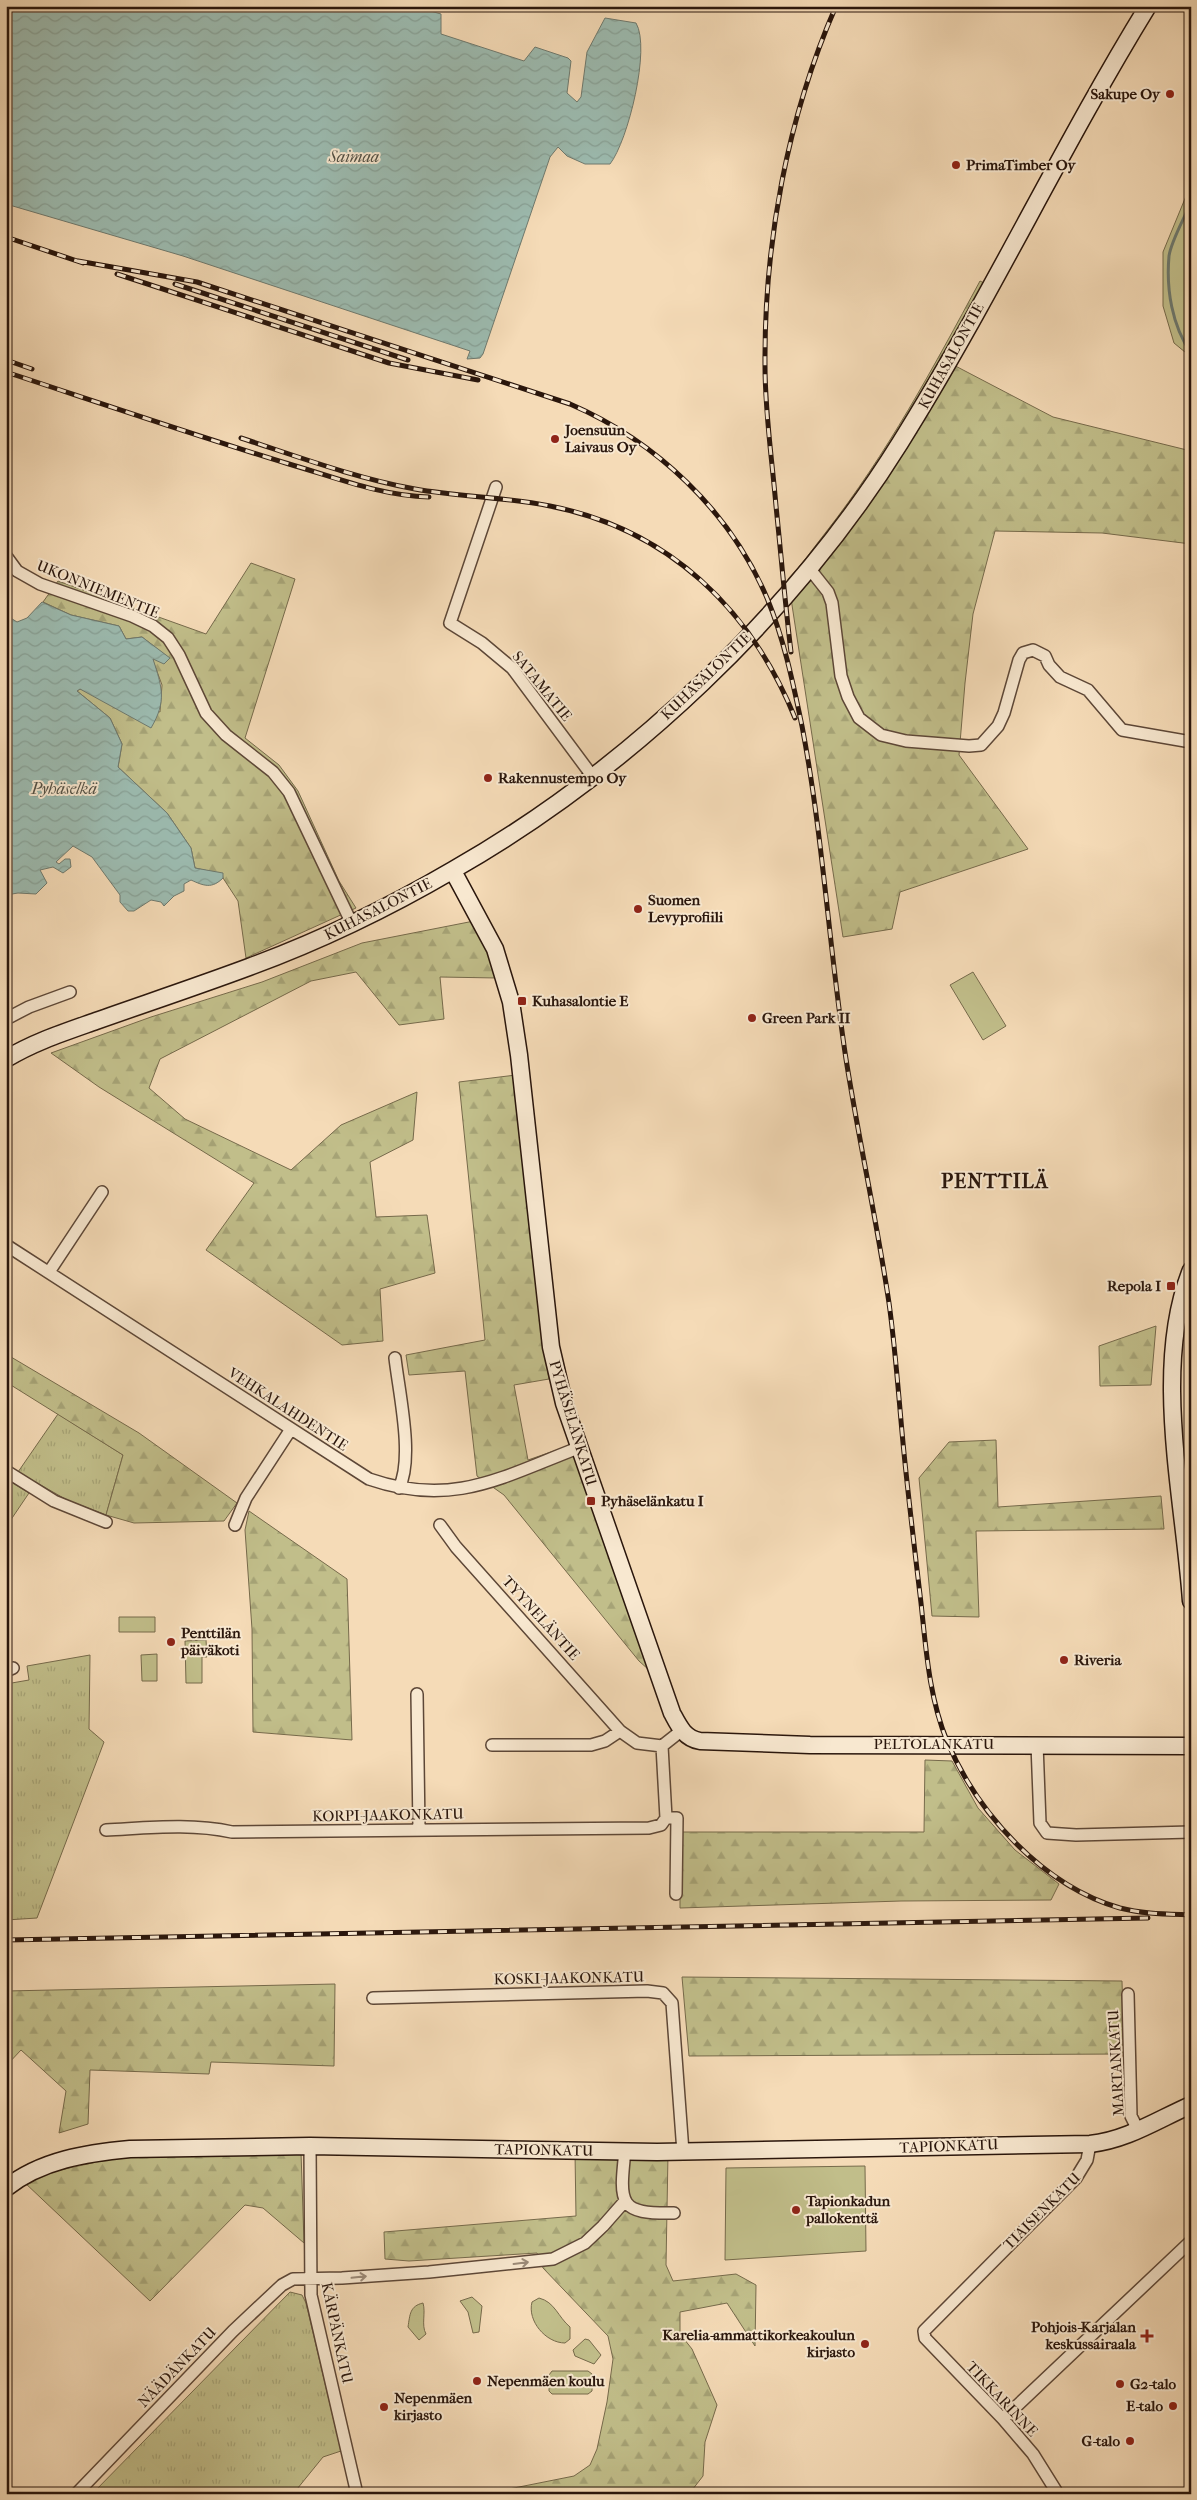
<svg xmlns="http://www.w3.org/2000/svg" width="1197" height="2500" font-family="'IM FELL French Canon',serif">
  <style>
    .grass { fill: url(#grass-tufts); stroke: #766a4b }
    .forest { fill: url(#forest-firs); stroke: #766a4b }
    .park { fill: #c1be8a; stroke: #766a4b }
    .water { fill: url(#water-waves); stroke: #6e796e }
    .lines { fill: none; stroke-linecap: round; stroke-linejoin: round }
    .stream { stroke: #6e796e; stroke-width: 3 }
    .street-casing { stroke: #5d4737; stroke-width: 14 }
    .secondary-casing { stroke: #2a160c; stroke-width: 19 }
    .street { stroke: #f8e8d0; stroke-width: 11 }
    .secondary { stroke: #f8e8d0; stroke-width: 16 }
    .rail-casing { stroke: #2a160c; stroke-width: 5 }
    .rail { stroke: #f8e8d0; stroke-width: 3; stroke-dasharray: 9; stroke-linecap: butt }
    .oneway { stroke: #9b8a78 }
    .poi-dot { fill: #8f2418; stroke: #f8e8d0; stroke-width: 2 }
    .labels { text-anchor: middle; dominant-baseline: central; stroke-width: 4; stroke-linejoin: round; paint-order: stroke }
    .poi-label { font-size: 15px; font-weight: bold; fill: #2a160c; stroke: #f8e8d0; text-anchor: start }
    .street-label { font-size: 15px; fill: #2a160c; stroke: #f8e8d0 }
    .water-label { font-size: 16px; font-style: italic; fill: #525045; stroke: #f8e8d0 }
    .district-label { font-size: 20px; font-weight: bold; letter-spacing: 1px; fill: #2a160c; stroke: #f8e8d0 }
  </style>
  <defs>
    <pattern id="grass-tufts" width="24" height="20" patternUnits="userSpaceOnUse" patternTransform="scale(1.25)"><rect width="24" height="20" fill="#c1be8a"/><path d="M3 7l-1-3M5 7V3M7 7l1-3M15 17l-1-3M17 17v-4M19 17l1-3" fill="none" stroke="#a6a376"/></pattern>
    <pattern id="forest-firs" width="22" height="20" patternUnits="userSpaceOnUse" patternTransform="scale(1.25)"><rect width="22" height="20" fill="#c1be8a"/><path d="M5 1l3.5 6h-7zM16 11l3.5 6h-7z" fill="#a6a376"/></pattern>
    <pattern id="water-waves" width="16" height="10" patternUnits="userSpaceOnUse" patternTransform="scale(1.25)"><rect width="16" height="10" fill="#9cbbb0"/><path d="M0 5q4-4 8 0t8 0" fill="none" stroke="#87a096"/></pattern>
  </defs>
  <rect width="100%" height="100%" fill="#f5dbb7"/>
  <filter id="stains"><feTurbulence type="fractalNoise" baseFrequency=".004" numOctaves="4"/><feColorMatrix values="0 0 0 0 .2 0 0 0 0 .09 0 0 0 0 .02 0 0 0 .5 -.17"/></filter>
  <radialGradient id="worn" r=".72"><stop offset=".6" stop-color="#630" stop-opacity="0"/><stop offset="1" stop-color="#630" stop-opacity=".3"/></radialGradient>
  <path class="grass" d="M 58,1414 L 123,1455 L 106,1515 L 67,1500 L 18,1472 Z
    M 6,1479 L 29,1493 L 6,1527 Z
    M 90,1655 L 89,1729 L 104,1742 L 37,1918 L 6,1920 L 6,1684 L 29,1680 L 27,1666 Z
    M 290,2292 L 302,2295 L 306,2303 L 341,2451 L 323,2457 L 293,2494 L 92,2494 Z"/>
  <path class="forest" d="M 980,281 L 986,284 L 944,360 L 1053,417 L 1191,451 L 1191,544 L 1102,533 L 995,531 L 973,614 L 965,683 L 959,755 L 1028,849 L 900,892 L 892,929 L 843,937 L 788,579 C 802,565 814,547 826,532 C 887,454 933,368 980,281 Z
    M 251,563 L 295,579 L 245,738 L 279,765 L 298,791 L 339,881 L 356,908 L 246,958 L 238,901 L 223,878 L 222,874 L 195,868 L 191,848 L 167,813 L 118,767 L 122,744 L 110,718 L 77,691 L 80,689 L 160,712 L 162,685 L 152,658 L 169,658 L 142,637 L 126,639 L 119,626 L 71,615 L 43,602 L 58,581 L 206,634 Z
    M 474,921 L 489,951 L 497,978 L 440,977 L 444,1019 L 399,1025 L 356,972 L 311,981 L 160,1059 L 149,1088 L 185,1119 L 291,1170 L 341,1125 L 417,1092 L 413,1140 L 370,1162 L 376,1217 L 427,1215 L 435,1273 L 380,1289 L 383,1341 L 342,1345 L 206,1250 L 254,1183 L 99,1087 L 51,1053 L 151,1017 L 262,982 L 362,943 Z
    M 516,1075 L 544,1348 L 549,1379 L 514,1385 L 528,1460 L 571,1445 L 649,1670 L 639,1661 L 504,1495 L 477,1476 L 465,1371 L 409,1375 L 406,1355 L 485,1340 L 459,1082 Z
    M 1156,1326 L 1151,1385 L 1100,1386 L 1099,1346 Z
    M 6,1354 L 139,1433 L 237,1503 L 224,1521 L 134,1523 L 106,1515 L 123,1455 L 6,1382 Z
    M 996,1440 L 998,1507 L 1161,1496 L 1164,1529 L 976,1531 L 979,1617 L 932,1616 L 919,1478 L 949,1442 Z
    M 249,1511 L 347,1579 L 352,1740 L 253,1732 L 252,1629 L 245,1530 Z
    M 925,1760 L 952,1761 L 978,1808 L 1015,1850 L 1059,1884 L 1051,1900 L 901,1901 L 680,1908 L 680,1832 L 924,1832 Z
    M 682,1977 L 1122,1981 L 1124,2054 L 689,2056 Z
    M 335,1984 L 334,2066 L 211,2062 L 209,2074 L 90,2070 L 88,2124 L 59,2133 L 66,2091 L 21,2050 L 6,2066 L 6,1991 Z
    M 301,2152 L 304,2243 L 263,2208 L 245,2205 L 150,2301 L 24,2182 L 37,2175 L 129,2155 Z
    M 575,2153 L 668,2154 L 666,2265 L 673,2281 L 736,2274 L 756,2285 L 755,2346 L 727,2303 L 680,2312 L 680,2334 L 692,2349 L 717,2405 L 705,2442 L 703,2476 L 689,2494 L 484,2494 L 574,2476 L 590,2465 L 597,2449 L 607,2402 L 613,2359 L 608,2336 L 543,2268 L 537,2253 L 409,2261 L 385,2259 L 384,2232 L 576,2216 Z"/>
  <path class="park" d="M 1191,184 L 1191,357 L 1174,343 L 1163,306 L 1163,252 Z
    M 973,972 L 1006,1026 L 983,1040 L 950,985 Z
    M 119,1617 L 155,1617 L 155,1632 L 119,1632 Z
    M 206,1640 L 207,1657 L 202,1657 L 202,1683 L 186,1683 L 185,1641 Z
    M 157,1654 L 157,1681 L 142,1681 L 141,1655 Z
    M 865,2166 L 866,2251 L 725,2260 L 726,2168 Z
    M 472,2297 L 482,2306 L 479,2332 L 473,2333 L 468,2312 L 460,2301 Z
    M 539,2298 C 555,2302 558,2317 570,2327 L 570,2339 L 565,2343 C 546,2343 527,2321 532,2302 Z
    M 423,2303 C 426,2313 421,2325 426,2334 L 419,2340 L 408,2327 C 410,2314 410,2306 423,2303 Z
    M 585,2339 L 589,2340 L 601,2355 L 594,2364 L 575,2356 L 573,2350 Z
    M 552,2371 L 588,2371 L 592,2374 L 592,2391 L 588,2394 L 552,2394 L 549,2391 L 549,2375 Z"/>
  <path class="water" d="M 6,6 L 413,6 L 441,14 L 441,34 L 524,61 L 535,47 L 568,58 L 571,61 L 567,93 L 577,102 L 581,97 L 587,52 L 605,18 L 636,23 C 651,48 628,141 610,164 L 585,164 L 567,156 L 558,147 L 550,157 L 483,354 L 480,358 L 467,359 L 470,351 L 183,256 L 6,204 Z
    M 42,602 L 71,615 L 119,626 L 126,639 L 142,637 L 170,658 L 164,664 L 153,659 C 162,687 167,701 151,728 L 80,689 L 77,691 L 110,718 L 122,744 L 118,767 L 167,813 L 191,848 L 195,868 L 223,873 L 223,878 C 212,889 204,886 191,880 L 184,884 L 184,891 L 174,896 L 164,906 L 161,902 L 151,900 L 134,911 L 128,911 L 120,902 L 120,895 L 92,857 L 73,846 L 56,862 L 59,864 L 65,859 L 70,859 L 71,867 L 63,873 L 53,867 L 40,870 L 47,883 L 36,894 L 18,893 L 6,895 L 6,615 L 17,622 L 27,618 Z"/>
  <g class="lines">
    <path class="stream" d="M 1191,202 C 1185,217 1171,241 1169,256 C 1166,289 1172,326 1191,353"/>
    <g class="street-casing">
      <path id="street" d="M 496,487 L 450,623 L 482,643 L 512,668 L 593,777
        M 6,556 L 17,571 L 40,584 L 132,616 L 153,626 L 168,638 L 179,655 L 206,713 L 226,735 L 273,772 L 289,792 L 352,924
        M 809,568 L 828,592 L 832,603 L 841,676 L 848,697 L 859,718 L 881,735 L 906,741 L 969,746 L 981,745 L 998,726 L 1004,713 L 1019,660 L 1023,653 L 1033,650 L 1045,656 L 1049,665 L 1060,677 L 1088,690 L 1122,730 L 1191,742
        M 6,1019 L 29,1007 L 70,992
        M 6,1245 L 369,1479 C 453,1508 502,1477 578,1448
        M 49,1272 L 102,1192
        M 395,1358 C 399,1393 414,1458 399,1488
        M 6,1471 L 54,1501 L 106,1522
        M 235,1525 L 246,1498 L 291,1429
        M 440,1525 L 456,1547 L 620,1731
        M 6,1671 L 13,1668
        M 417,1694 L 419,1829
        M 1037,1744 L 1040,1823 L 1047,1833 L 1076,1835 L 1191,1832
        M 492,1745 L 591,1745 L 605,1741 L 620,1731 L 637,1743 L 662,1746
        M 666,1818 L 662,1746 L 681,1731
        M 666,1818 L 677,1818 L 676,1894
        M 106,1830 C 148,1828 190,1823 232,1832 L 649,1828 L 661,1825 L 666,1818
        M 1128,1994 L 1131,2116 L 1138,2130
        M 373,1998 L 647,1991 L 663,1993 L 672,2003 L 683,2152
        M 310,2146 L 311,2295 L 357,2494
        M 625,2151 C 619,2205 619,2214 674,2213
        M 1003,2419 L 1191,2241
        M 76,2494 L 233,2331 L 282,2285 L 293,2279 L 342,2278 L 429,2272 L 553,2259 L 585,2243 L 603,2226 L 625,2201
        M 1058,2494 L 1033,2454 L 1003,2419 L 925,2338 L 924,2331 L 1076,2178 L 1087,2160 L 1090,2144"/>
    </g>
    <g class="secondary-casing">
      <path id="secondary" d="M 453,871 L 495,949 L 511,1002 L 519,1055 L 551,1347 L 564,1403 L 672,1713 C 679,1726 684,1738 700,1741 L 810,1745 L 1191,1746
        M 6,1059 C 34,1042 65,1032 96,1021 C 147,1003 198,986 249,967 C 320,941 388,908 453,870 C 627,771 794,613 900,443 C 989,301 1060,149 1148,6
        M 1191,1270 C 1152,1367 1184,1498 1191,1601
        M 6,2188 C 41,2160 87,2153 130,2149 L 310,2146 L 657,2152 L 1090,2144 C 1127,2140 1157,2120 1191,2105"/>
    </g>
    <use href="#street" class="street"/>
    <use href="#secondary" class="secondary"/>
    <g class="rail-casing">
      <path id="rail" d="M 6,237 L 83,263
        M 78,261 L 197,282 L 570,404 C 656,441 730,511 767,598 C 784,639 793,683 802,726 C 823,836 829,948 846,1059 C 859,1141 877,1222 889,1303 C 896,1353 899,1403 904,1453 C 909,1503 915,1553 921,1603 C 926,1649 929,1697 947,1741 C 977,1813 1043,1886 1120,1908 C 1143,1914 1167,1914 1191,1915
        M 117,274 L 389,363 L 478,380
        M 175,284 L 408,360
        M 6,360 L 32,369
        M 6,372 C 100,403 194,435 289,464 C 334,477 381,496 429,497
        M 241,438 C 299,457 355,478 415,489 C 460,497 505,497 550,506 C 668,529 751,609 795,718
        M 791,652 C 785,603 781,554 776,506 C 772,459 765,413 765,366 C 764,244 787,118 836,6
        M 6,1940 L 1148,1918"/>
    </g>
    <use href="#rail" class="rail"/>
  </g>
  <defs><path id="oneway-shaft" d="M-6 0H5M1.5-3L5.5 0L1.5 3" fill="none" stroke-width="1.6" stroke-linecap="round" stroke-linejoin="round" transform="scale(1.25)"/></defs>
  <g class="oneway">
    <use href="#oneway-shaft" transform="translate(521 2263) rotate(-7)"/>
    <use href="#oneway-shaft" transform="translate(359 2277) rotate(-6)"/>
  </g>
  <g class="poi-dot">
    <circle cx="1170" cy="94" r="5"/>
    <circle cx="956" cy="165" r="5"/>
    <circle cx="555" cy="439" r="5"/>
    <circle cx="488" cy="778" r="5"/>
    <circle cx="638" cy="909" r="5"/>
    <rect x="517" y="996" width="10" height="10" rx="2.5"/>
    <circle cx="752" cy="1018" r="5"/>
    <rect x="1166" y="1281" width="10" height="10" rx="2.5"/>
    <rect x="586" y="1496" width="10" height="10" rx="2.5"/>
    <circle cx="171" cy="1642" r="5"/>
    <circle cx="1064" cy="1660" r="5"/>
    <circle cx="796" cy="2210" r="5"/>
    <path d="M1144.5 2328.5h5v5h5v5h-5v5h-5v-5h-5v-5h5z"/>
    <circle cx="865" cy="2344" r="5"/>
    <circle cx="477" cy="2381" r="5"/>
    <circle cx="1120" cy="2384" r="5"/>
    <circle cx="1173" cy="2406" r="5"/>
    <circle cx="384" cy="2407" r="5"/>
    <circle cx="1130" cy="2441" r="5"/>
  </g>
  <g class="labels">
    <g class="poi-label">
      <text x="1160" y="94" text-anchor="end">Sakupe Oy</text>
      <text x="966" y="165">PrimaTimber Oy</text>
      <text x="565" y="430">Joensuun<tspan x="565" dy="17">Laivaus Oy</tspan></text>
      <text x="498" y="778">Rakennustempo Oy</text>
      <text x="648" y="900">Suomen<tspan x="648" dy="17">Levyprofiili</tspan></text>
      <text x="532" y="1001">Kuhasalontie E</text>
      <text x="762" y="1018">Green Park II</text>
      <text x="1161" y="1286" text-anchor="end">Repola I</text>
      <text x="601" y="1501">Pyhäselänkatu I</text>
      <text x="181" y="1633">Penttilän<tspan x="181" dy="17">päiväkoti</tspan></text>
      <text x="1074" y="1660">Riveria</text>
      <text x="806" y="2201">Tapionkadun<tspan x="806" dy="17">pallokenttä</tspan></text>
      <text x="1136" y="2327" text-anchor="end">Pohjois-Karjalan<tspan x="1136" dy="17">keskussairaala</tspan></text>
      <text x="855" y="2335" text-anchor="end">Karelia-ammattikorkeakoulun<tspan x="855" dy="17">kirjasto</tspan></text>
      <text x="487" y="2381">Nepenmäen koulu</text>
      <text x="1130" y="2384">G2-talo</text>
      <text x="394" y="2398">Nepenmäen<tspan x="394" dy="17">kirjasto</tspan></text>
      <text x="1163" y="2406" text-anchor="end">E-talo</text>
      <text x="1120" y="2441" text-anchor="end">G-talo</text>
    </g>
    <g class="street-label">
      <text transform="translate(951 356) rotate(-61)">KUHASALONTIE</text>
      <text transform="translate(98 589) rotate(22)">UKONNIEMENTIE</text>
      <text transform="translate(706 676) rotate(-44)">KUHASALONTIE</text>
      <text transform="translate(542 686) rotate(51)">SATAMATIE</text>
      <text transform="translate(378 909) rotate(-27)">KUHASALONTIE</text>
      <text transform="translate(288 1409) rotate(33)">VEHKALAHDENTIE</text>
      <text transform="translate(573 1423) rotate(73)">PYHÄSELÄNKATU</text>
      <text transform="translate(541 1618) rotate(48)">TYYNELÄNTIE</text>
      <text x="934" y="1744">PELTOLANKATU</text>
      <text transform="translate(388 1815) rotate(-1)">KORPI-JAAKONKATU</text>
      <text transform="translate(569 1978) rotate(-1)">KOSKI-JAAKONKATU</text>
      <text transform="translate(1116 2063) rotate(-93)">MARTANKATU</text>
      <text transform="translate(949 2146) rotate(-2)">TAPIONKATU</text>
      <text transform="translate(544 2150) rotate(1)">TAPIONKATU</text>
      <text transform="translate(1042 2211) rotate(-45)">TIAISENKATU</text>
      <text transform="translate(337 2333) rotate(78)">KÄRPÄNKATU</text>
      <text transform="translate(177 2367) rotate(-46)">NÄÄDÄNKATU</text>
      <text transform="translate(1002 2399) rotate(47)">TIKKARINNE</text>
    </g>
    <g class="water-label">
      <text x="354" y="156">Saimaa</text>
      <text x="64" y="788">Pyhäselkä</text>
    </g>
    <g class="district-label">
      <text x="995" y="1181">PENTTILÄ</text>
    </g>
  </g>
  <rect width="1197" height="2500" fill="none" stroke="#f5dbb7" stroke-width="25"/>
  <rect x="8" y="8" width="1182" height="2485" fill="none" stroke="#2a160c" stroke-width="2.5"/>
  <rect x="12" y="12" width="1172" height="2475" fill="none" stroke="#2a160c"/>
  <rect width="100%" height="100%" filter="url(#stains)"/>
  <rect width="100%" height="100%" fill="url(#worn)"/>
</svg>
